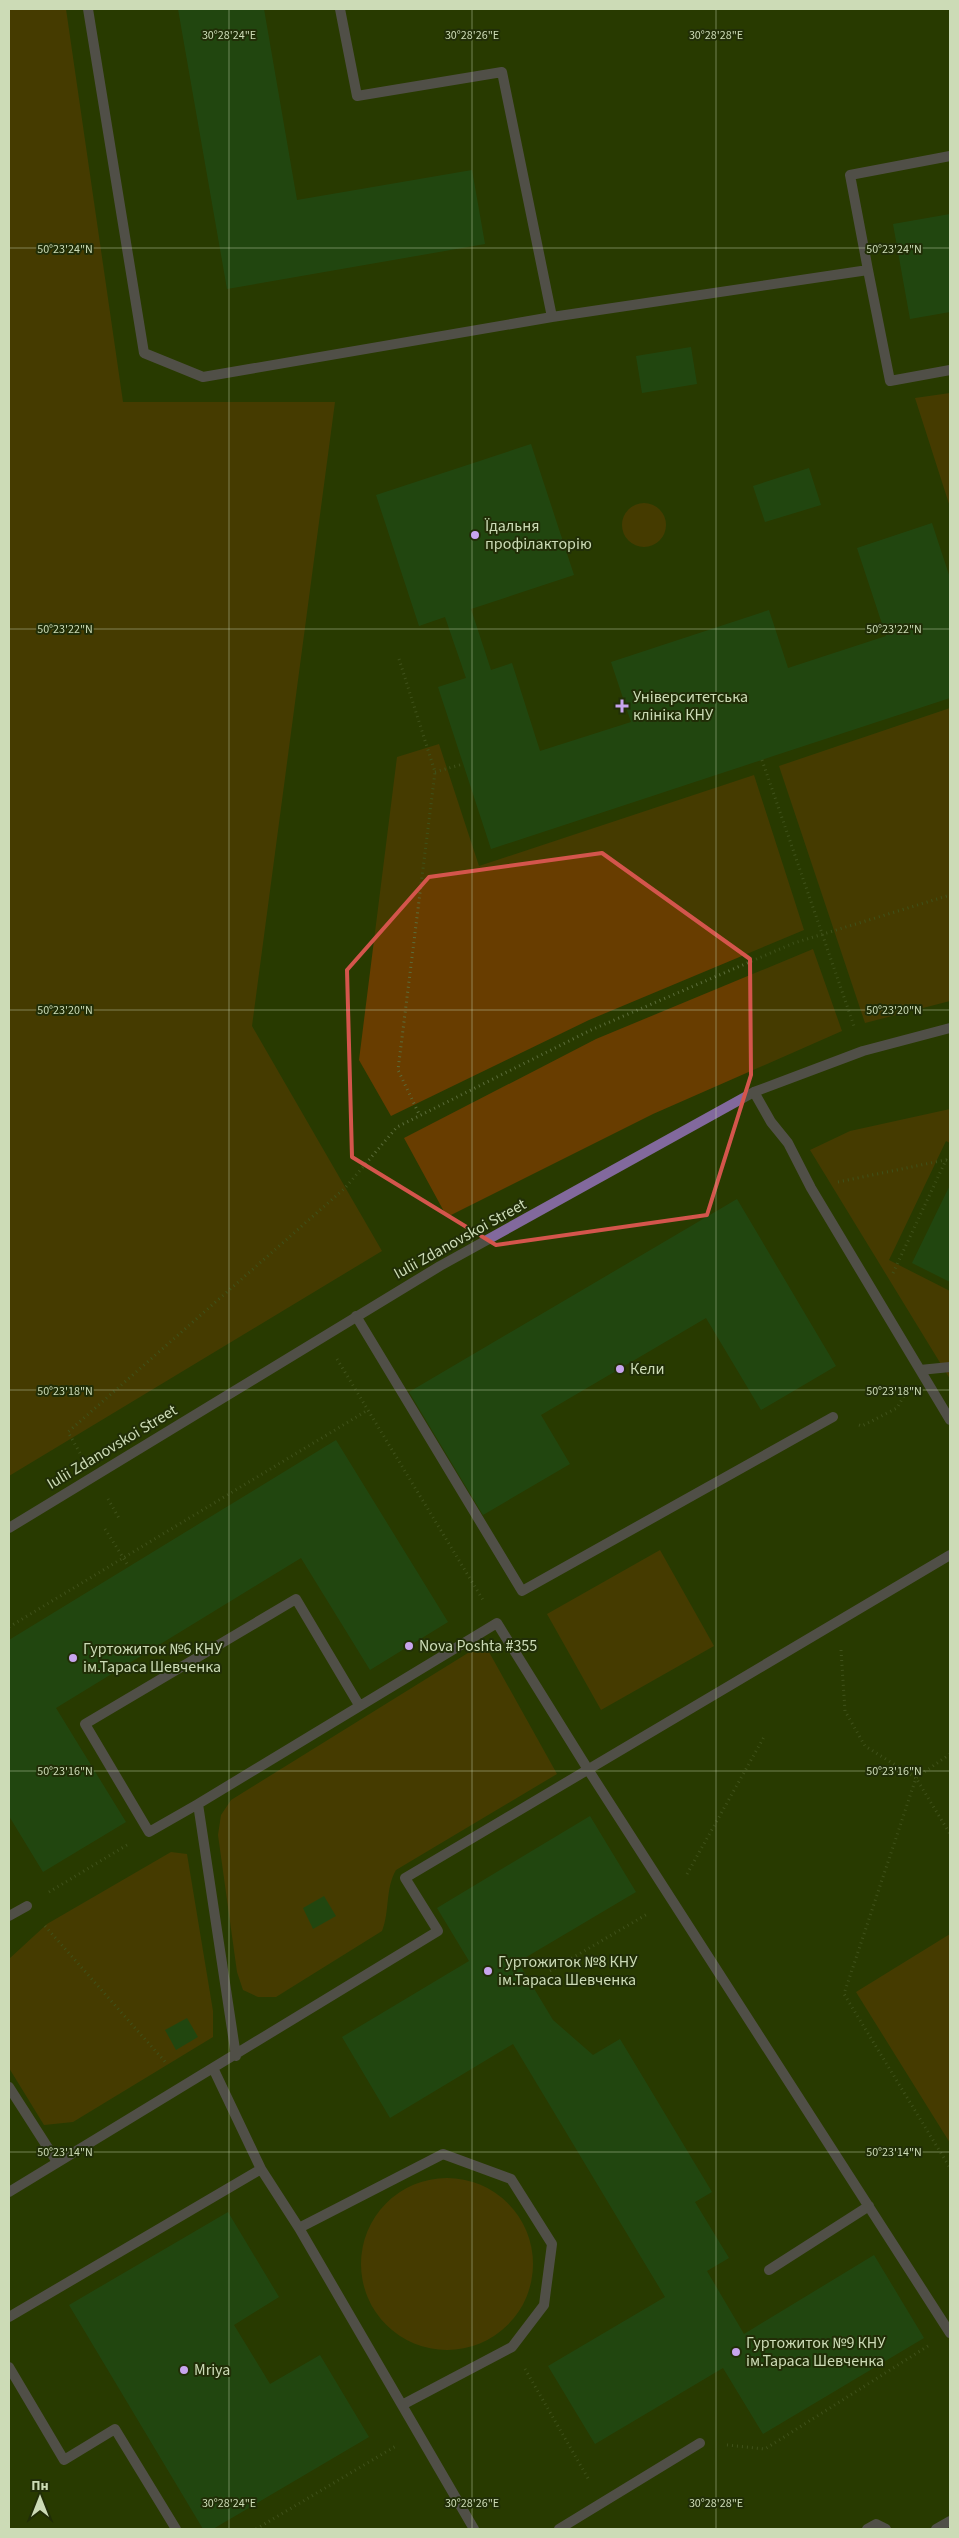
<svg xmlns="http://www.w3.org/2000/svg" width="959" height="2538" font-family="'Source Sans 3',sans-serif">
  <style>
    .green { fill: #683d00 }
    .building { fill: #1a5523 }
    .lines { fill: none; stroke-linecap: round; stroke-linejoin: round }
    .path { stroke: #5c6d3a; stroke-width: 3; stroke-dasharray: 1 4; stroke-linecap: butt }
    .service { stroke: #82699d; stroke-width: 10 }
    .tertiary { stroke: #82699d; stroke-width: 10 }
    .marked { fill: none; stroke: #d4554c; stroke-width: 4; stroke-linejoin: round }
    .ticks { fill: none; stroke: #ccdbb6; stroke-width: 1; stroke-opacity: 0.45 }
    .poi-dot { fill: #c8a5ee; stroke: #212e07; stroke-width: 2 }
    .labels { text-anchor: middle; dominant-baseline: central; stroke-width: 4; stroke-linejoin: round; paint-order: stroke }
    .poi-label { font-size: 16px; fill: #ccdbb6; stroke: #212e07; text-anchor: start }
    .street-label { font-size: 16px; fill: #ccdbb6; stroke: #212e07 }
    .ticks-label { font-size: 12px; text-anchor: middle; fill: #ccdbb6; stroke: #212e07; stroke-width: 4; stroke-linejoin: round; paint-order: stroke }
  </style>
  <rect width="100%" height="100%" fill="#283a00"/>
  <path class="green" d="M 9,9 L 66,9 L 123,402 L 335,402 L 252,1026 L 382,1251 L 9,1476 Z
    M 950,393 L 950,507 L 915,398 Z
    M622 525a22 22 0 1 1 44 0a22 22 0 1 1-44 0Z
    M 950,708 L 950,1001 L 865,1023 L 779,766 Z
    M 439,744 L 479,866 L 754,775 L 804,930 L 589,1020 L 391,1116 L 359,1060 L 397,757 Z
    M 813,949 L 842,1031 L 653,1114 L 447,1217 L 404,1138 L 596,1039 Z
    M 950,1109 L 950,1143 L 946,1141 L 889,1260 L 950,1291 L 950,1379 L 810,1150 L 850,1131 Z
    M 660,1550 L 714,1646 L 601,1710 L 547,1614 Z
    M 484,1643 L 557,1774 L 396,1870 C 385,1889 390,1911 382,1931 L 276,1997 L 258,1997 L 243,1990 L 237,1972 L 218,1835 L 221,1815 L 231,1800 Z
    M 171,1852 L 187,1854 L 213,2011 L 213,2037 L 73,2122 L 44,2125 L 9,2068 L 9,1959 L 47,1924 Z
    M 950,1934 L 950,2143 L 856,1992 Z
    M361 2264a86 86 0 1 1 172 0a86 86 0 1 1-172 0Z"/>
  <path class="building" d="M 178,9 L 264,9 L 297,200 L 472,170 L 485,244 L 227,289 Z
    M 950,214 L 950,312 L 910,319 L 893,224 Z
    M 691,347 L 697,384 L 642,393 L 636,356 Z
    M 531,444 L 574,575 L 471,609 L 491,670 L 512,663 L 540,751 L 631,722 L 611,662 L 769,610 L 788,668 L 886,636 L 857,548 L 932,523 L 950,578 L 950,698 L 491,849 L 438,687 L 466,678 L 445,617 L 419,626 L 376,495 Z
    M 809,468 L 821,505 L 765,522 L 753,486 Z
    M 950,1185 L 950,1282 L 912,1263 Z
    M 737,1199 L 836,1366 L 761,1410 L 706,1318 L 541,1415 L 570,1464 L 483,1515 L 409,1392 Z
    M 336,1440 L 448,1622 L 370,1670 L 301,1558 L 56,1708 L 126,1822 L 43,1872 L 9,1816 L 9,1640 Z
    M 590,1816 L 636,1892 L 518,1962 L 553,2020 L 593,2055 L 620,2039 L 712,2192 L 695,2202 L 729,2258 L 707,2271 L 744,2334 L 874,2255 L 924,2338 L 763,2434 L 723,2368 L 595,2444 L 548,2366 L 665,2297 L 513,2044 L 390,2118 L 342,2037 L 469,1961 L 437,1908 Z
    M 324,1896 L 336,1916 L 313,1929 L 303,1908 Z
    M 187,2018 L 198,2037 L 176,2050 L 165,2030 Z
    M 228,2212 L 279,2297 L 234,2325 L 270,2384 L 320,2355 L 369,2437 L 213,2529 L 203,2529 L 69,2305 Z"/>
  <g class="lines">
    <path class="path" d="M 399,659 L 435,772 L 398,1070 L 420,1116
      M 762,760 L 854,1026
      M 435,772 L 463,764
      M 838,1182 L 950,1159
      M 893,1273 L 946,1160 L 950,1162
      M 337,1359 L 483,1600
      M 859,1425 L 862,1426 L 897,1408 L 904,1396
      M 80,1453 L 68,1432 L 345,1188 L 397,1127 L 591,1030 L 794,943 L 950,895
      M 108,1499 L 120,1520
      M 105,1529 L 129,1567
      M 9,1627 L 368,1410
      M 841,1650 L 845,1711 L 865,1746 L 916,1778 L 950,1834
      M 950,1754 L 916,1778 L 844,1994 L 950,2168
      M 687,1874 L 764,1737
      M 49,1892 L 127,1845
      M 45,1926 L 167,2064
      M 550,1971 L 649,1913
      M 525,2369 L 589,2480
      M 727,2445 L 765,2449 L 928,2346
      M 256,2529 L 396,2446"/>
    <path class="service" d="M 88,9 L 144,353 L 203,377 L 552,317 L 868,270 L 890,381 L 950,370
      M 340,9 L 357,96 L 502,72 L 552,317
      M 868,270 L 850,175 L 950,156
      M 754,1092 L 771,1122 L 788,1143 L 811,1188 L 950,1420
      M 356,1316 L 522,1591 L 833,1417
      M 920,1370 L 950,1367
      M 198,1804 L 149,1832 L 85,1724 L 296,1599 L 359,1705
      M 9,1916 L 27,1906
      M 236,2056 L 198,1804 L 497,1623 L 589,1771 L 950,2333
      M 213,2068 L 261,2169
      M 9,2087 L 57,2162
      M 9,2192 L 438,1931 L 405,1878 L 950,1555
      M 299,2228 L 443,2154 L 511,2179 L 552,2244 L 544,2305 L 512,2347 L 402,2405
      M 769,2270 L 869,2206
      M 9,2317 L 261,2169 L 299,2228 L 474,2529
      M 9,2367 L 64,2460 L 115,2429 L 176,2529
      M 559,2529 L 700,2443
      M 867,2529 L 876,2524 L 886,2529
      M 936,2529 L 950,2521"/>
    <path class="tertiary" d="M 9,1528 L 440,1266 L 754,1092 L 863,1051 L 950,1028"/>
  </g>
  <path d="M0 0H959V2538H0ZM 602,853 L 750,959 L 751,1075 L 707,1215 L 496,1245 L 352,1157 L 347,970 L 429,877 Z" fill="#283a00" fill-opacity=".55" fill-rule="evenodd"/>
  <path class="marked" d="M 602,853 L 750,959 L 751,1075 L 707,1215 L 496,1245 L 352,1157 L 347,970 L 429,877 Z"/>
  <path class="ticks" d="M 229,9 L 229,2529M 472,9 L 472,2529M 716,9 L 716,2529M 9,248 L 950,248M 9,629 L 950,629M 9,1010 L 950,1010M 9,1390 L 950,1390M 9,1771 L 950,1771M 9,2152 L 950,2152"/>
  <g class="poi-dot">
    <circle cx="475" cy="535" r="5"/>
    <path d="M619.5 698.5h5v5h5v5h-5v5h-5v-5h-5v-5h5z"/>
    <circle cx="620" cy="1369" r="5"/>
    <circle cx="409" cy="1646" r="5"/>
    <circle cx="73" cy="1658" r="5"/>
    <circle cx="488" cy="1971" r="5"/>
    <circle cx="736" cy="2352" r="5"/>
    <circle cx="184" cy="2370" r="5"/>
  </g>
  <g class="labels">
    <g class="poi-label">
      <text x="485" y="526">Їдальня<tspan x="485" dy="18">профілакторію</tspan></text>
      <text x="633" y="697">Університетська<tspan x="633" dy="18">клініка КНУ</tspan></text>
      <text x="630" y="1369">Кели</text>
      <text x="419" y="1646">Nova Poshta #355</text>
      <text x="83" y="1649">Гуртожиток №6 КНУ<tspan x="83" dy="18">ім.Тараса Шевченка</tspan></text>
      <text x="498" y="1962">Гуртожиток №8 КНУ<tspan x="498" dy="18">ім.Тараса Шевченка</tspan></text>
      <text x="746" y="2343">Гуртожиток №9 КНУ<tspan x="746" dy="18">ім.Тараса Шевченка</tspan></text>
      <text x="194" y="2370">Mriya</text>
    </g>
    <g class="street-label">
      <text transform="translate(460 1239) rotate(-29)">Iulii Zdanovskoi Street</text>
      <text transform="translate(112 1447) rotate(-31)">Iulii Zdanovskoi Street</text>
    </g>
  </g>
  <g class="ticks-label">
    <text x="229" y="39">30°28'24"E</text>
    <text x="472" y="39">30°28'26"E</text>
    <text x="716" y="39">30°28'28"E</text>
    <text x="65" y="253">50°23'24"N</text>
    <text x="894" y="253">50°23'24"N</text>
    <text x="65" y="633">50°23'22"N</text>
    <text x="894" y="633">50°23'22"N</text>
    <text x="65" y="1014">50°23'20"N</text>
    <text x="894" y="1014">50°23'20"N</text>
    <text x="65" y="1395">50°23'18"N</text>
    <text x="894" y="1395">50°23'18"N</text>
    <text x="65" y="1775">50°23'16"N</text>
    <text x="894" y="1775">50°23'16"N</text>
    <text x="65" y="2156">50°23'14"N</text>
    <text x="894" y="2156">50°23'14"N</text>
    <text x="229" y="2507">30°28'24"E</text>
    <text x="472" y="2507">30°28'26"E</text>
    <text x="716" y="2507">30°28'28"E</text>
  </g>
  <rect width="959" height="2538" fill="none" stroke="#ccdbb6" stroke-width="20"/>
  <g transform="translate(40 2498)" stroke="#212e07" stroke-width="4" paint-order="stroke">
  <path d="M0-4L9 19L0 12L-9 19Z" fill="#ccdbb6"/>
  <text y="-8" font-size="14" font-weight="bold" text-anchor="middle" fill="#ccdbb6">Пн</text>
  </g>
</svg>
